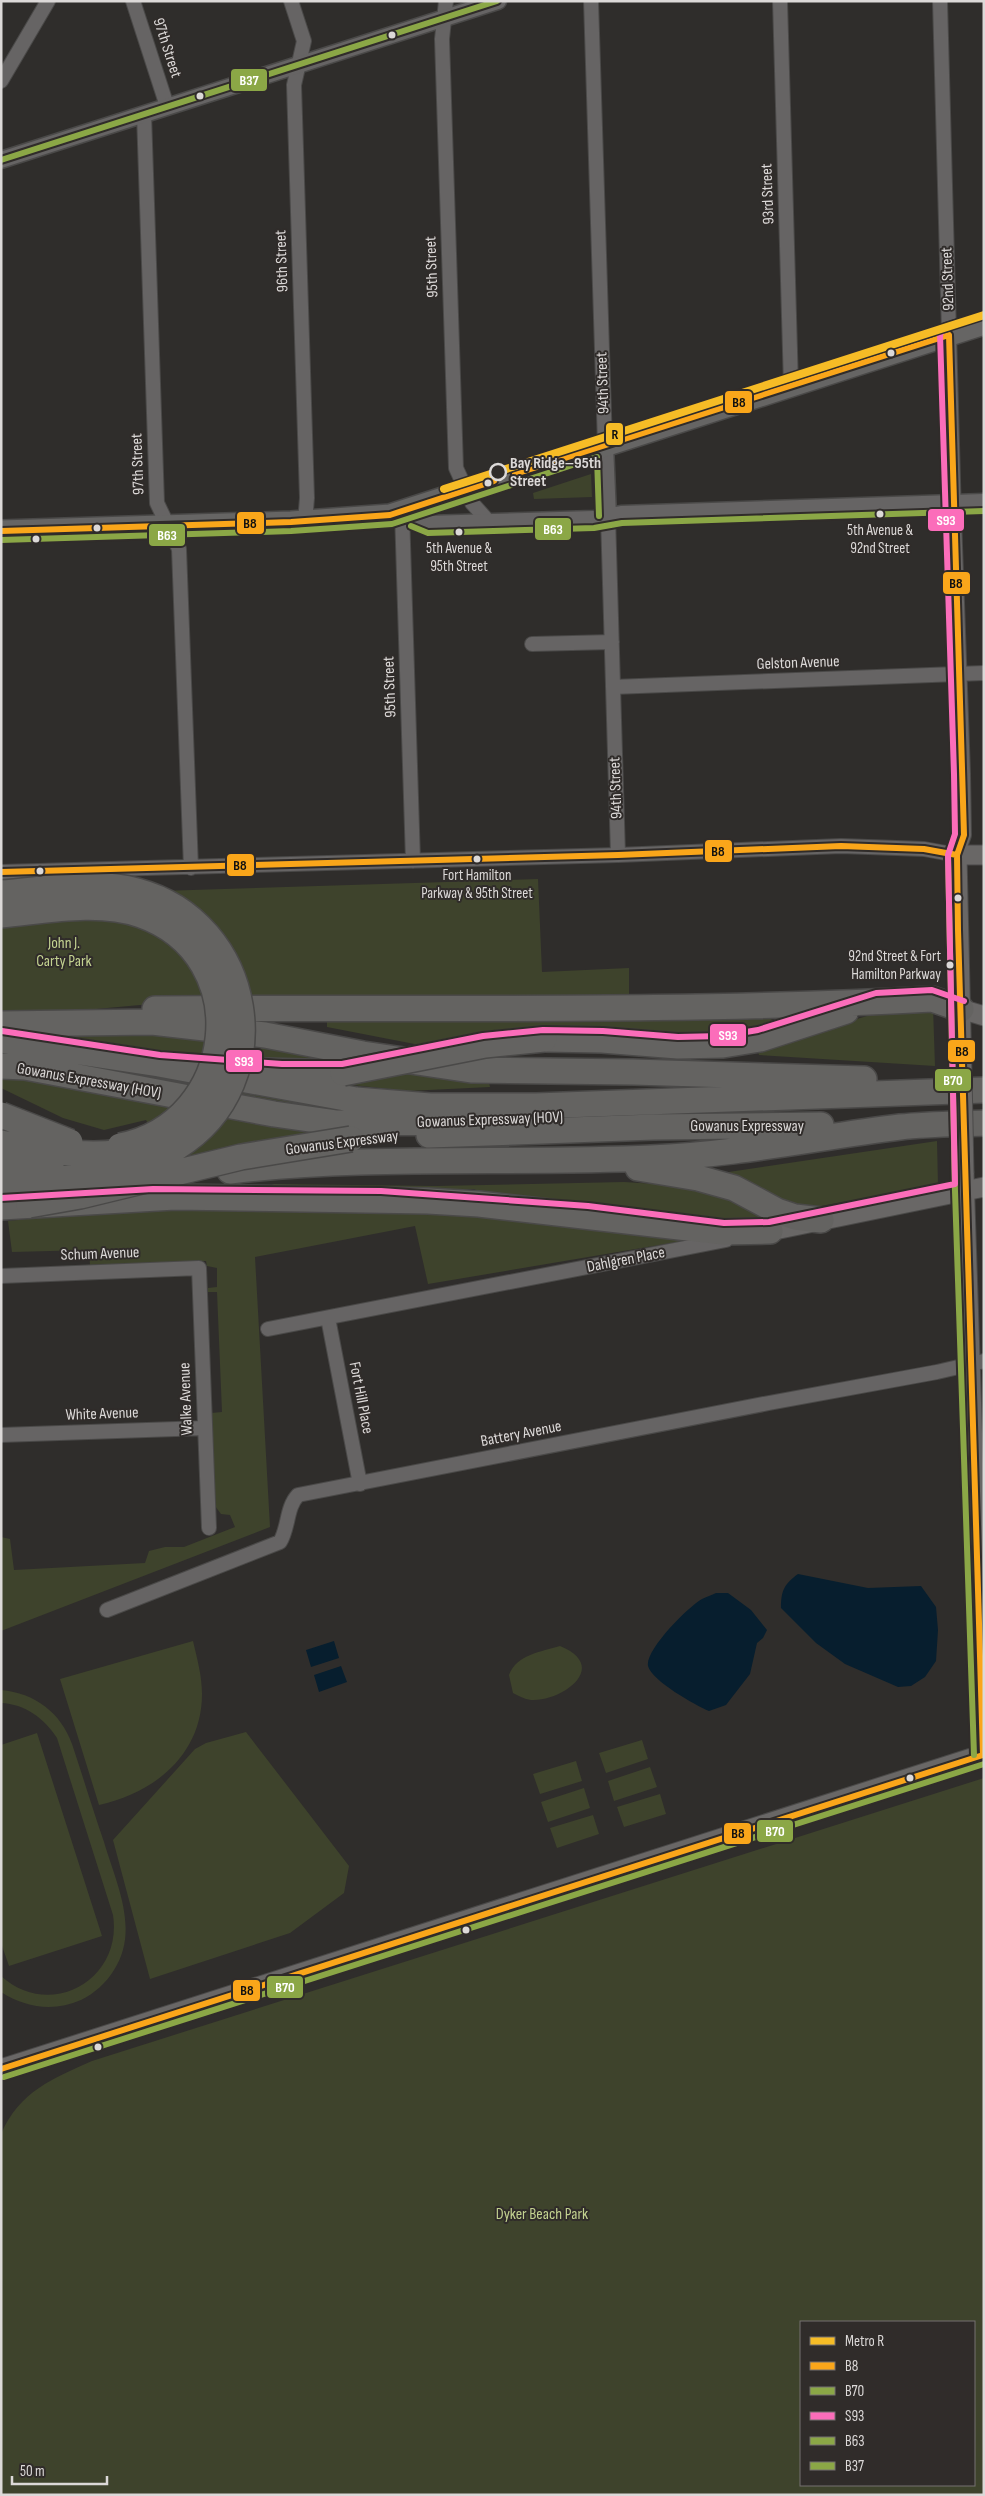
<svg xmlns="http://www.w3.org/2000/svg" width="985" height="2496" font-family="'Sofia Sans Condensed',sans-serif">
  <style>
    .green { fill: #3e432c; fill-rule: evenodd }
    .water { fill: #071e2e }
    .lines { fill: none; stroke-linecap: round; stroke-linejoin: round }
    .minor-casing { stroke: #4a4948; stroke-width: 16 }
    .tertiary-casing { stroke: #4a4948; stroke-width: 19 }
    .secondary-casing { stroke: #4a4948; stroke-width: 21 }
    .primary-casing { stroke: #4a4948; stroke-width: 24 }
    .motorway-casing { stroke: #4a4948; stroke-width: 28 }
    .minor { stroke: #666464; stroke-width: 14 }
    .tertiary { stroke: #666464; stroke-width: 16 }
    .secondary { stroke: #696766; stroke-width: 19 }
    .primary { stroke: #666564; stroke-width: 21 }
    .motorway { stroke: #646361; stroke-width: 25 }
    .secondary-bridge-casing { stroke: #4a4948; stroke-width: 21; stroke-linecap: butt }
    .motorway-bridge-casing { stroke: #4a4948; stroke-width: 28; stroke-linecap: butt }
    .secondary-bridge { stroke: #696766; stroke-width: 19 }
    .motorway-bridge { stroke: #646361; stroke-width: 25 }
    .bus-1-casing { stroke: #302c2a; stroke-width: 10 }
    .bus-2-casing { stroke: #302c2a; stroke-width: 10 }
    .bus-3-casing { stroke: #302c2a; stroke-width: 10 }
    .bus-4-casing { stroke: #302c2a; stroke-width: 10 }
    .bus-5-casing { stroke: #302c2a; stroke-width: 10 }
    .bus-1 { stroke: #faa61a; stroke-width: 6 }
    .bus-2 { stroke: #8ba746; stroke-width: 6 }
    .bus-3 { stroke: #fb6dba; stroke-width: 6 }
    .bus-4 { stroke: #8ba746; stroke-width: 6 }
    .bus-5 { stroke: #8ba746; stroke-width: 6 }
    .metro-1-casing { stroke: #302c2a; stroke-width: 11 }
    .metro-1 { stroke: #f6bc26; stroke-width: 8 }
    .bus-dot { fill: #dcd9d8; stroke: #302c2a; stroke-width: 2 }
    .stop-dot { fill: #302c2a; stroke: #dcd9d8; stroke-width: 2.5 }
    .labels { text-anchor: middle; dominant-baseline: central; stroke-width: 4; stroke-linejoin: round; paint-order: stroke }
    .bus-label { font-size: 15px; fill: #dcd9d8; stroke: #302c2a }
    .street-label { font-size: 16px; fill: #dcd9d8; stroke: #302c2a }
    .stop-label { font-size: 16px; font-weight: bold; fill: #dcd9d8; stroke: #302c2a; text-anchor: start }
    .park-label { font-size: 16px; fill: #c3d290; stroke: #302c2a }
    .line-badge { stroke: #302c2a; stroke-width: 2 }
    .badge-label { font-size: 14px; text-anchor: middle; font-weight: bold; fill: #fff }
    .pale-badge-label { font-size: 14px; text-anchor: middle; font-weight: bold; fill: #111 }
  </style>
  <rect width="100%" height="100%" fill="#2f2d2b"/>
  <path class="green" d="M 591,474 L 592,497 L 534,499 L 533,493 Z
    M 538,879 L 542,972 L 629,968 L 629,1000 L 151,1004 L 96,1009 L 90,1030 L 138,1029 L 488,1078 L 490,1087 L 408,1091 L 343,1084 L 344,1128 L 183,1186 L 146,1120 L 104,1130 L 63,1118 L 1,1088 L 1,896 Z
    M 933,1007 L 935,1066 L 759,1055 L 757,1048 L 874,1014 Z
    M 670,1017 L 671,1021 L 768,1017 L 772,1020 L 770,1023 L 735,1032 L 430,1047 L 327,1027 L 327,1022 Z
    M 937,1141 L 938,1185 L 810,1208 L 787,1209 L 715,1174 Z
    M 624,1182 L 687,1186 L 725,1195 L 779,1223 L 735,1227 L 499,1200 L 474,1189 L 415,1192 L 269,1186 L 274,1184 L 436,1186 Z
    M 139,1204 L 474,1213 L 695,1239 L 428,1284 L 415,1226 L 255,1257 L 270,1527 L 1,1631 L 1,1537 L 10,1539 L 14,1570 L 145,1563 L 149,1551 L 165,1547 L 184,1547 L 235,1527 L 230,1515 L 221,1514 L 215,1506 L 211,1413 L 222,1412 L 217,1292 L 208,1292 L 208,1288 L 217,1287 L 217,1268 L 207,1266 L 206,1261 L 90,1265 L 89,1250 L 12,1252 L 8,1221 L 78,1214 Z
    M 193,1641 C 197,1658 202,1676 202,1694 C 202,1755 154,1793 99,1805 L 60,1679 Z
    M 560,1646 C 611,1667 561,1702 531,1700 C 524,1699 519,1696 513,1693 L 509,1675 C 517,1654 541,1652 560,1646 Z
    M 1,1690 C 35,1693 61,1713 72,1744 C 83,1777 93,1810 104,1842 C 116,1883 140,1930 114,1970 C 106,1983 95,1993 81,2000 C 54,2012 26,2008 1,1992 L 1,1976 C 51,2021 123,1979 113,1915 L 57,1738 C 44,1718 25,1704 1,1703 Z
    M 246,1732 L 349,1866 L 344,1893 L 290,1933 L 150,1979 L 113,1840 L 195,1749 L 206,1743 Z
    M 37,1733 L 102,1936 L 9,1966 L 1,1943 L 1,1745 Z
    M 642,1740 L 648,1759 L 606,1773 L 599,1753 Z
    M 576,1761 L 582,1781 L 540,1794 L 533,1774 Z
    M 650,1767 L 657,1787 L 614,1801 L 608,1781 Z
    M 984,1778 L 984,2495 L 1,2495 L 1,2134 C 20,2091 52,2079 92,2061 ZM 801,2322 L 974,2322 L 974,2485 L 801,2485 Z
    M 584,1788 L 590,1808 L 548,1822 L 541,1802 Z
    M 660,1794 L 666,1814 L 624,1827 L 617,1807 Z
    M 593,1815 L 599,1834 L 557,1848 L 550,1828 Z"/>
  <path class="water" d="M 798,1574 L 868,1588 L 921,1586 L 936,1607 L 938,1630 L 936,1661 L 925,1677 L 911,1686 L 898,1687 L 845,1664 L 816,1643 L 781,1608 C 781,1591 784,1584 798,1574 Z
    M 716,1593 L 728,1593 L 751,1610 L 767,1630 L 763,1638 L 757,1643 L 750,1674 L 726,1705 L 709,1711 C 695,1705 652,1681 648,1666 C 645,1650 688,1607 702,1599 C 706,1597 712,1595 716,1593 Z
    M 334,1641 L 339,1658 L 311,1667 L 306,1650 Z
    M 341,1666 L 347,1682 L 319,1692 L 314,1675 Z"/>
  <g class="lines">
    <g class="minor-casing">
      <path id="minor" d="M 133,1 L 167,106
        M 291,1 L 304,41 L 294,85 L 307,498 L 305,522
        M 446,1 L 442,39 L 456,468 L 472,503 L 489,522
        M 591,1 L 605,445
        M 780,1 L 791,386
        M 1,81 L 48,1
        M 144,114 L 157,503 L 179,549 L 191,868
        M 402,512 L 413,861
        M 608,516 L 618,855
        M 532,644 L 612,642
        M 613,687 L 984,673
        M 1,872 L 618,855 L 841,846 L 924,849 L 957,855 L 964,835 L 963,774 L 954,517 L 940,1
        M 1,1276 L 199,1268 L 209,1528
        M 328,1318 L 360,1484
        M 268,1329 L 726,1240
        M 1,1435 L 205,1428
        M 107,1610 L 280,1542 C 289,1527 286,1508 298,1495 L 769,1403 L 937,1372 L 984,1361"/>
    </g>
    <g class="tertiary-casing">
      <path id="tertiary" d="M 1,160 L 498,1
        M 605,445 L 608,516
        M 402,512 L 428,524 L 594,519 L 621,514 L 984,502"/>
    </g>
    <g class="secondary-casing">
      <path id="secondary" d="M 961,1009 L 984,1016
        M 962,1075 L 957,855 L 984,855
        M 964,1173 L 983,1755
        M 770,1231 L 984,1187
        M 1,2069 L 984,1754"/>
    </g>
    <g class="primary-casing">
      <path id="primary" d="M 1,531 L 291,522 L 390,515 L 984,324"/>
    </g>
    <g class="motorway-casing">
      <path id="motorway" d="M 155,1009 C 414,1007 673,1013 932,999 L 961,1009
        M 1,1024 L 152,1022 L 265,1035 L 363,1054 L 471,1070 L 633,1072 L 864,1079
        M 544,1039 L 602,1040 L 678,1046 L 723,1045 L 760,1039 L 846,1011
        M 1,1040 L 159,1064 L 356,1100 L 430,1106 L 536,1106 L 984,1090
        M 1,1066 L 25,1067 L 274,1114 L 337,1123 L 451,1122
        M 265,1071 L 343,1073
        M 429,1135 L 654,1127 L 821,1125
        M 638,1168 L 698,1178 L 734,1188 L 777,1211 L 795,1217 L 821,1220
        M 230,1171 C 369,1155 511,1164 651,1158 C 735,1155 818,1137 900,1127 C 928,1124 956,1124 984,1123
        M 1,1207 L 175,1197 L 428,1201 L 479,1204 L 723,1232 L 770,1231"/>
    </g>
    <use href="#minor" class="minor"/>
    <use href="#tertiary" class="tertiary"/>
    <use href="#secondary" class="secondary"/>
    <use href="#primary" class="primary"/>
    <use href="#motorway" class="motorway"/>
    <g class="secondary-bridge-casing">
      <path id="secondary-bridge" d="M 962,1075 L 964,1173"/>
    </g>
    <g class="motorway-bridge-casing">
      <path id="motorway-bridge" d="M 1,893 C 44,890 94,879 137,891 C 254,922 282,1082 177,1147 C 130,1177 56,1180 1,1182
        M 1,915 C 45,911 98,900 141,915 C 257,956 238,1123 120,1146
        M 343,1073 L 485,1045 L 544,1039
        M 1,1115 L 70,1142
        M 1,1143 C 45,1150 96,1161 140,1148
        M 1,1163 L 51,1165
        M 29,1205 L 80,1196 L 241,1157 L 351,1139"/>
    </g>
    <use href="#secondary-bridge" class="secondary-bridge"/>
    <use href="#motorway-bridge" class="motorway-bridge"/>
    <g class="bus-1-casing">
      <path id="bus-1" d="M 515,474 L 949,335 L 964,835 L 957,855 L 958,930 L 983,1755
        M 1,531 L 291,522 L 390,515 L 494,481
        M 1,872 L 618,855 L 841,846 L 924,849 L 957,855
        M 1,2069 L 983,1755"/>
    </g>
    <g class="bus-2-casing">
      <path id="bus-2" d="M 948,855 L 955,1191 L 974,1755
        M 4,2077 L 984,1764"/>
    </g>
    <g class="bus-3-casing">
      <path id="bus-3" d="M 2,1031 L 160,1055 L 282,1064 L 342,1064 L 483,1036 L 543,1030 L 603,1031 L 678,1037 L 722,1036 L 758,1030 L 876,993 L 932,990 L 964,1001
        M 1,1198 L 153,1189 L 381,1191 L 588,1206 L 724,1223 L 769,1222 L 955,1184 L 948,855 L 955,834 L 954,774 L 940,334 L 946,327 L 981,316"/>
    </g>
    <g class="bus-4-casing">
      <path id="bus-4" d="M 411,526 L 428,533 L 594,528 L 622,523 L 984,511
        M 1,540 L 291,531 L 392,524 L 597,457 L 599,516"/>
    </g>
    <g class="bus-5-casing">
      <path id="bus-5" d="M 1,160 L 497,1"/>
    </g>
    <use href="#bus-1" class="bus-1"/>
    <use href="#bus-2" class="bus-2"/>
    <use href="#bus-3" class="bus-3"/>
    <use href="#bus-4" class="bus-4"/>
    <use href="#bus-5" class="bus-5"/>
    <g class="metro-1-casing">
      <path id="metro-1" d="M 444,489 L 984,315"/>
    </g>
    <use href="#metro-1" class="metro-1"/>
  </g>
  <g class="bus-dot">
    <circle cx="392" cy="35" r="4.5"/>
    <circle cx="200" cy="96" r="4.5"/>
    <circle cx="891" cy="353" r="4.5"/>
    <circle cx="488" cy="483" r="4.5"/>
    <circle cx="880" cy="514" r="4.5"/>
    <circle cx="97" cy="528" r="4.5"/>
    <circle cx="459" cy="532" r="4.5"/>
    <circle cx="36" cy="539" r="4.5"/>
    <circle cx="477" cy="859" r="4.5"/>
    <circle cx="40" cy="871" r="4.5"/>
    <circle cx="958" cy="898" r="4.5"/>
    <circle cx="950" cy="965" r="4.5"/>
    <circle cx="910" cy="1778" r="4.5"/>
    <circle cx="466" cy="1930" r="4.5"/>
    <circle cx="98" cy="2047" r="4.5"/>
  </g>
  <circle class="stop-dot" cx="498" cy="472" r="8"/>
  <g class="labels">
    <g class="bus-label">
      <text x="880" y="530">5th Avenue &amp;<tspan x="880" dy="18">92nd Street</tspan></text>
      <text x="459" y="548">5th Avenue &amp;<tspan x="459" dy="18">95th Street</tspan></text>
      <text x="477" y="875">Fort Hamilton<tspan x="477" dy="18">Parkway &amp; 95th Street</tspan></text>
      <text x="941" y="956" text-anchor="end">92nd Street &amp; Fort<tspan x="941" dy="18">Hamilton Parkway</tspan></text>
    </g>
    <g class="street-label">
      <text transform="translate(167 48) rotate(72)">97th Street</text>
      <text transform="translate(768 194) rotate(-92)">93rd Street</text>
      <text transform="translate(282 261) rotate(-92)">96th Street</text>
      <text transform="translate(432 267) rotate(-92)">95th Street</text>
      <text transform="translate(948 279) rotate(-92)">92nd Street</text>
      <text transform="translate(603 383) rotate(-92)">94th Street</text>
      <text transform="translate(138 464) rotate(-92)">97th Street</text>
      <text transform="translate(798 663) rotate(-2)">Gelston Avenue</text>
      <text transform="translate(390 687) rotate(-92)">95th Street</text>
      <text transform="translate(616 788) rotate(-92)">94th Street</text>
      <text transform="translate(89 1081) rotate(10)">Gowanus Expressway (HOV)</text>
      <text transform="translate(490 1120) rotate(-2)">Gowanus Expressway (HOV)</text>
      <text x="747" y="1126">Gowanus Expressway</text>
      <text transform="translate(342 1143) rotate(-7)">Gowanus Expressway</text>
      <text transform="translate(100 1254) rotate(-2)">Schum Avenue</text>
      <text transform="translate(626 1260) rotate(-11)">Dahlgren Place</text>
      <text transform="translate(361 1398) rotate(79)">Fort Hill Place</text>
      <text transform="translate(186 1399) rotate(-92)">Walke Avenue</text>
      <text transform="translate(102 1414) rotate(-2)">White Avenue</text>
      <text transform="translate(521 1434) rotate(-11)">Battery Avenue</text>
    </g>
    <g class="stop-label">
      <text x="510" y="463">Bay Ridge–95th<tspan x="510" dy="18">Street</tspan></text>
    </g>
    <g class="park-label">
      <text x="64" y="943">John J.<tspan x="64" dy="18">Carty Park</tspan></text>
      <text x="542" y="2214">Dyker Beach Park</text>
    </g>
  </g>
  <g class="line-badge">
    <rect x="230" y="68" width="38" height="24" rx="5" fill="#8ba746"/>
    <rect x="724" y="390" width="29" height="24" rx="5" fill="#faa61a"/>
    <rect x="605" y="422" width="19" height="24" rx="5" fill="#f6bc26"/>
    <rect x="927" y="508" width="38" height="24" rx="5" fill="#fb6dba"/>
    <rect x="236" y="511" width="29" height="24" rx="5" fill="#faa61a"/>
    <rect x="534" y="517" width="38" height="24" rx="5" fill="#8ba746"/>
    <rect x="148" y="523" width="38" height="24" rx="5" fill="#8ba746"/>
    <rect x="942" y="571" width="29" height="24" rx="5" fill="#faa61a"/>
    <rect x="704" y="839" width="29" height="24" rx="5" fill="#faa61a"/>
    <rect x="226" y="853" width="29" height="24" rx="5" fill="#faa61a"/>
    <rect x="709" y="1023" width="38" height="24" rx="5" fill="#fb6dba"/>
    <rect x="947" y="1039" width="29" height="24" rx="5" fill="#faa61a"/>
    <rect x="225" y="1049" width="38" height="24" rx="5" fill="#fb6dba"/>
    <rect x="934" y="1068" width="38" height="24" rx="5" fill="#8ba746"/>
    <rect x="756" y="1819" width="38" height="24" rx="5" fill="#8ba746"/>
    <rect x="723" y="1822" width="29" height="23" rx="5" fill="#faa61a"/>
    <rect x="266" y="1975" width="38" height="24" rx="5" fill="#8ba746"/>
    <rect x="232" y="1979" width="29" height="23" rx="5" fill="#faa61a"/>
  </g>
  <g class="badge-label">
    <text x="249" y="85">B37</text>
    <text x="946" y="525">S93</text>
    <text x="553" y="534">B63</text>
    <text x="167" y="540">B63</text>
    <text x="728" y="1040">S93</text>
    <text x="244" y="1066">S93</text>
    <text x="953" y="1085">B70</text>
    <text x="775" y="1836">B70</text>
    <text x="285" y="1992">B70</text>
  </g>
  <g class="pale-badge-label">
    <text x="739" y="407">B8</text>
    <text x="615" y="439">R</text>
    <text x="250" y="528">B8</text>
    <text x="956" y="588">B8</text>
    <text x="718" y="856">B8</text>
    <text x="240" y="870">B8</text>
    <text x="962" y="1056">B8</text>
    <text x="738" y="1838">B8</text>
    <text x="247" y="1995">B8</text>
  </g>
  <rect width="985" height="2496" fill="none" stroke="#dcd9d8" stroke-width="5"/>
  <rect x="800" y="2321" width="175" height="165" fill="#302c2a" stroke="#757170"/>
  <rect x="810" y="2337" width="25" height="8" fill="#f6bc26" stroke="#757170"/>
  <text x="845" y="2346" font-size="15" fill="#dcd9d8">Metro R</text>
  <rect x="810" y="2362" width="25" height="8" fill="#faa61a" stroke="#757170"/>
  <text x="845" y="2371" font-size="15" fill="#dcd9d8">B8</text>
  <rect x="810" y="2387" width="25" height="8" fill="#8ba746" stroke="#757170"/>
  <text x="845" y="2396" font-size="15" fill="#dcd9d8">B70</text>
  <rect x="810" y="2412" width="25" height="8" fill="#fb6dba" stroke="#757170"/>
  <text x="845" y="2421" font-size="15" fill="#dcd9d8">S93</text>
  <rect x="810" y="2437" width="25" height="8" fill="#8ba746" stroke="#757170"/>
  <text x="845" y="2446" font-size="15" fill="#dcd9d8">B63</text>
  <rect x="810" y="2462" width="25" height="8" fill="#8ba746" stroke="#757170"/>
  <text x="845" y="2471" font-size="15" fill="#dcd9d8">B37</text>
  <path d="M12 2476v8h95v-8" fill="none" stroke="#dcd9d8" stroke-width="2.5"/>
  <text x="20" y="2476" font-size="15" fill="#dcd9d8" stroke="#302c2a" stroke-width="4" paint-order="stroke">50 m</text>
</svg>
